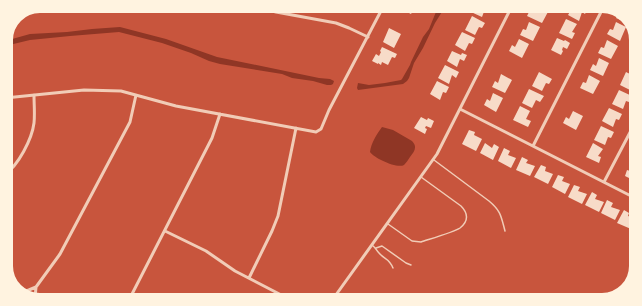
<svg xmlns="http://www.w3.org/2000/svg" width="642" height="306" font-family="Barlow,sans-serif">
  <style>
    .water { fill: #8f3625 }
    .building { fill: #f7dbc8 }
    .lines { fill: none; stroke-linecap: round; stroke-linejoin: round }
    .service { stroke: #f1ccb7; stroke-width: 1.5 }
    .minor { stroke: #f1ccb7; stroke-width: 3 }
    .rim { fill: none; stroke: #fff3e0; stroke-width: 2 }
  </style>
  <rect width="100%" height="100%" fill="#c8553d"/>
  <path class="water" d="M 438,7 L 445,7 L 435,23 L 423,48 L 414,63 L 409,78 L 407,81 L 403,84 L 358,90 L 357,88 L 358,83 L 369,85 L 385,83 L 401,80 L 402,79 L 410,65 L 411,62 L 423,37 L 429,29 Z
    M 120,27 L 166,39 L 217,57 L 319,78 L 330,79 L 334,81 L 333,84 L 331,85 L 327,85 L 313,81 L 292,78 L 282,74 L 220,64 L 209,61 L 191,53 L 162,43 L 119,32 L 70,36 L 30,40 L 5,46 L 5,41 L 30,34 L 67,32 L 92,29 Z
    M 382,127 L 393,130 L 412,141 C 418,147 414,152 410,157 C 408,160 406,163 404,165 C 397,169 374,158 370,152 C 371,143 377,134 382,127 Z"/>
  <path class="building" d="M 405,7 L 415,7 L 411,14 L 403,10 Z
    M 473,8 L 489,8 L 488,10 L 485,9 L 482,17 L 471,12 Z
    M 535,8 L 546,8 L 549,10 L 542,23 L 527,16 L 530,10 L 535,12 L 537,9 Z
    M 572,8 L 588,8 L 585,14 L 582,12 L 579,21 L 568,15 Z
    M 619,11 L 627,23 L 616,18 Z
    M 472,16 L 485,23 L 482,28 L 479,27 L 475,35 L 465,30 Z
    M 566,19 L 577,24 L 572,32 L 575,33 L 572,39 L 559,33 Z
    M 529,22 L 540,27 L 533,41 L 520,35 L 523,29 L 526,30 Z
    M 616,22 L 626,27 L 620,41 L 607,34 L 610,29 L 613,30 Z
    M 389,28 L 401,34 L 394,48 L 383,42 Z
    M 462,32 L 475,38 L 472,44 L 469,43 L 465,51 L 455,45 Z
    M 557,38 L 564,41 L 565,40 L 570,43 L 567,49 L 563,47 L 562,50 L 563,51 L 561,55 L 551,50 Z
    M 519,39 L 529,44 L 522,58 L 509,51 L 512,45 L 515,47 Z
    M 607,40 L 618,46 L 611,59 L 598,53 L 601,47 L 604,48 Z
    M 382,47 L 397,54 L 395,58 L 392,57 L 388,65 L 382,62 L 381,65 L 378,63 L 378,64 L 372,61 L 376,54 L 379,56 L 381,52 L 380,51 Z
    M 452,51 L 461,55 L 462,53 L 467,55 L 464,61 L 460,59 L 457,67 L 447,61 Z
    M 637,56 L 636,72 L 630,69 Z
    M 599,58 L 609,63 L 603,76 L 590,70 L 593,64 L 596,66 Z
    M 445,65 L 459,72 L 456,78 L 452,75 L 449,84 L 438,78 Z
    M 539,72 L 552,79 L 549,84 L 546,83 L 542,91 L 532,86 Z
    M 626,72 L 636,77 L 632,84 L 636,86 L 634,92 L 620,85 Z
    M 501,74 L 512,80 L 505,93 L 492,87 L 495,81 L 498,83 Z
    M 589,75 L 600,81 L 593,94 L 580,88 L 583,82 L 586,83 Z
    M 437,81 L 449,87 L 446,93 L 443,92 L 440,100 L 430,94 Z
    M 529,89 L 544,96 L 540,102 L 536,100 L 532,108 L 522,103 Z
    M 619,90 L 632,96 L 629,102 L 626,101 L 623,109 L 612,104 Z
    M 493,93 L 503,98 L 496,112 L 484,105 L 487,99 L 490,101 Z
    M 520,106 L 530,111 L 526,119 L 531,121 L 528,127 L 513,120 Z
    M 609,108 L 622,114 L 619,120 L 616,119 L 613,127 L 602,121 Z
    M 573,111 L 583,116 L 576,130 L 563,123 L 566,117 L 569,119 Z
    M 421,117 L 427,120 L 428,118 L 434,121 L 431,128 L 426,126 L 425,128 L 427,129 L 425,134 L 414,128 Z
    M 601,126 L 614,132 L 611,138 L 608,137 L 605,145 L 594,140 Z
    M 469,130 L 475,132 L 474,135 L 482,139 L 476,151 L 462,144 Z
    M 485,143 L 492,148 L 494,144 L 499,147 L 493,160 L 480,153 Z
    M 593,143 L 603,149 L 598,156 L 601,157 L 599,163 L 586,157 Z
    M 504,148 L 510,151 L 508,155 L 516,158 L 511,168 L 498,161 Z
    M 522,157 L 528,160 L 526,163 L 535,166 L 530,176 L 516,170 Z
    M 633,164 L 635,165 L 635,181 L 625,176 L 627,170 L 630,171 Z
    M 541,165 L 546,167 L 545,171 L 553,174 L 548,184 L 534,177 Z
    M 558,175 L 564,177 L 562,181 L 570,184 L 565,194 L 552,187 Z
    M 574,185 L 580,187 L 578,191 L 587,194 L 582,204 L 568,197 Z
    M 592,192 L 597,195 L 595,199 L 604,202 L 599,212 L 585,205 Z
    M 607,200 L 613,203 L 611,207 L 620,210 L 615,220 L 601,213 Z
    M 624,210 L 629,213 L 628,216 L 634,218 L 634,223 L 631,229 L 617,223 Z"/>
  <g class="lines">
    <path class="service" d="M 434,160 L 489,201 C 501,211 501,216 505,231
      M 388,224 L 412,241 L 421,242 C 430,239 454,232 460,228 C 469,221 468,213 461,206 L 421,177
      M 372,245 C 376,248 376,250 379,253 C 385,260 389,258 393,268
      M 376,248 L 382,246 L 406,263 L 411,265"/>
    <path class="minor" d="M 254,6 L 276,12 L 336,23 L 349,28 L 368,37
      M 5,98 L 84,90 L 121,91 L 176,106 L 316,132 L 321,129 L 329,110 L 383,7
      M 460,109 L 635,198
      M 533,146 L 603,8
      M 5,174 C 18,166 32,139 34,123 C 35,114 34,105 34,95
      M 604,182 L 636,121
      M 165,231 L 206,251 L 235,271 L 289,299
      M 249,278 L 272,231 L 278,216 L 296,128
      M 23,295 L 24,292 L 36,287
      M 35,298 L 36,287 L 60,254 L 130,122 L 136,95
      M 130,298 L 212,138 L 220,114
      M 333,299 L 437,154 L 511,8"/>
  </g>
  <path d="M0 0H642V306H0ZM40 12H602A28 28 0 0 1 630 40V266A28 28 0 0 1 602 294H40A28 28 0 0 1 12 266V40A28 28 0 0 1 40 12Z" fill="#fff3e0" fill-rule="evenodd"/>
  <path class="rim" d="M40 12H602A28 28 0 0 1 630 40V266A28 28 0 0 1 602 294H40A28 28 0 0 1 12 266V40A28 28 0 0 1 40 12Z"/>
</svg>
